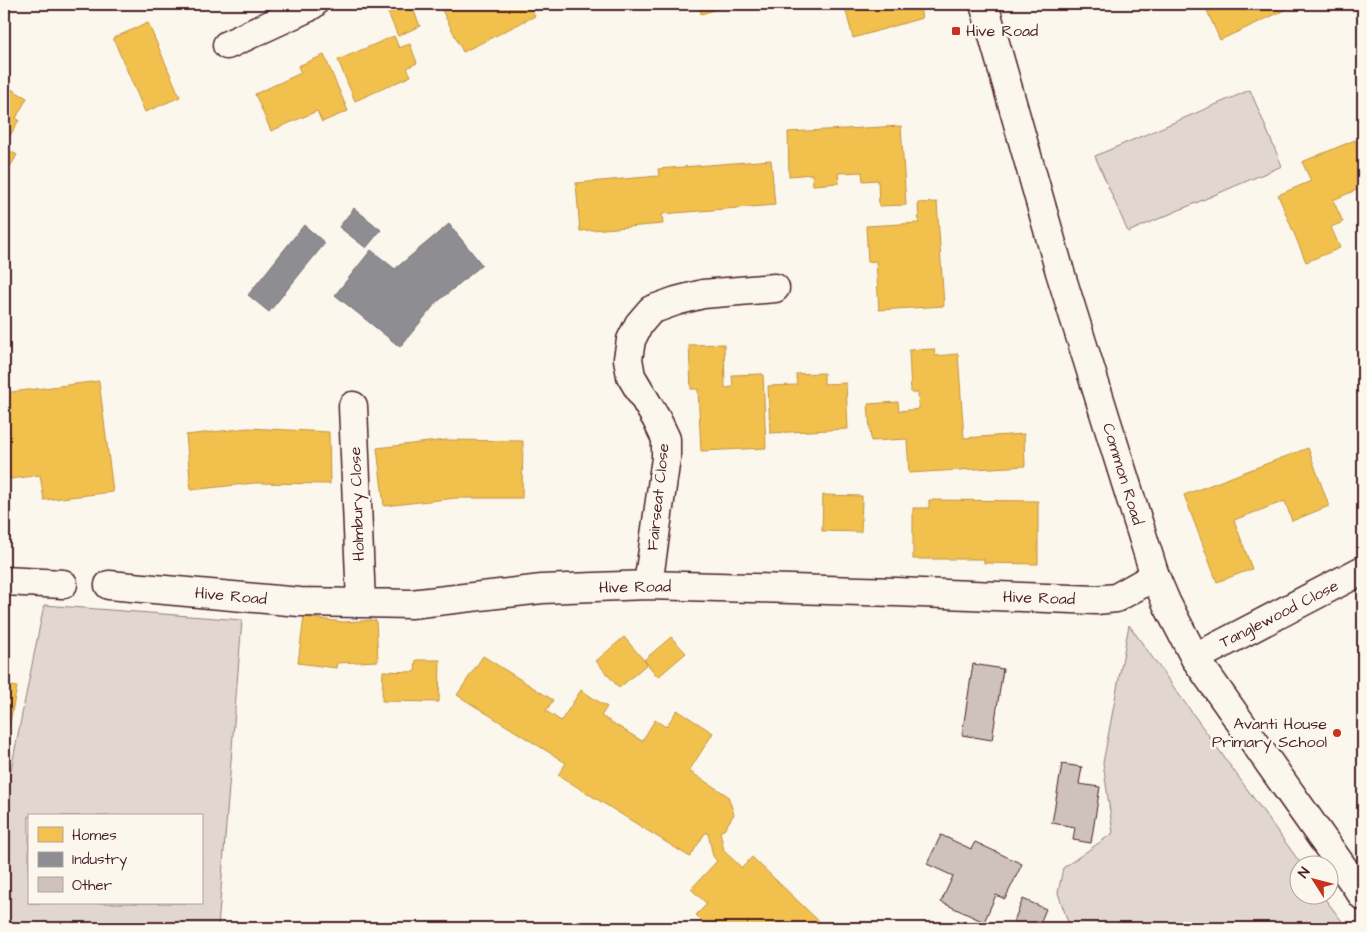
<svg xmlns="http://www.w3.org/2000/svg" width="1367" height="932" font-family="'Architects Daughter',sans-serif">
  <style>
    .green { fill: #e2d7d0; stroke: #967b7e; fill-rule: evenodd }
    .homes { fill: #f2c14e; stroke: #c09044 }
    .industry { fill: #8d8d92; stroke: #796c73 }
    .building { fill: #cfc2bc; stroke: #4a1f2b }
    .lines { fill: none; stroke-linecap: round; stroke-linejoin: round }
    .street-casing { stroke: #4a1f2b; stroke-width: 31 }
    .primary-casing { stroke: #4a1f2b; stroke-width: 31 }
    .street { stroke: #fbf7ec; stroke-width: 28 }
    .primary { stroke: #fbf7ec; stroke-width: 28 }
    .poi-dot { fill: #c8321e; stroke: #fbf7ec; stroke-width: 2 }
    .labels { text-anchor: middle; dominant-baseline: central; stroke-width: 5; stroke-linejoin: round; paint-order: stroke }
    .poi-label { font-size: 16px; fill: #4a1f2b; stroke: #fbf7ec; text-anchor: start }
    .street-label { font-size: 16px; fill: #4a1f2b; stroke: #fbf7ec }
  </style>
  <rect width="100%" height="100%" fill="#fbf7ec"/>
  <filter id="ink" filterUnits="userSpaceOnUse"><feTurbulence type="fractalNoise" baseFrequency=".02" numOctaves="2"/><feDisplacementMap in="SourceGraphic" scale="10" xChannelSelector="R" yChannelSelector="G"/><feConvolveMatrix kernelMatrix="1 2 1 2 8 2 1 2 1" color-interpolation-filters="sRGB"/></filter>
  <g filter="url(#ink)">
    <path class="green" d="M 1250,90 L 1282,166 L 1128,232 L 1095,156 Z
      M 44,605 L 242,620 L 218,928 L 4,928 L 4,804 ZM 29,816 L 201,816 L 201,903 L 29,903 Z
      M 1129,625 L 1301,864 L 1300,864 L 1300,894 L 1322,895 L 1347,928 L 1070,928 L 1058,893 L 1063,868 L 1113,833 L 1103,763 Z"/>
    <path class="homes" d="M 396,4 L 411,4 L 420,26 L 398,36 L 386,8 Z
      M 439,4 L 529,4 L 535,16 L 463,52 Z
      M 699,4 L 719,4 L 720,8 L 701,14 Z
      M 844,4 L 919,4 L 922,18 L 853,38 Z
      M 1142,4 L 1160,4 L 1145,11 Z
      M 1194,4 L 1285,4 L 1287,9 L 1220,40 L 1205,6 L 1197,10 Z
      M 148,23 L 180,97 L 145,112 L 113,38 Z
      M 394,36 L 399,48 L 410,44 L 417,63 L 407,68 L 411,76 L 355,101 L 338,60 Z
      M 324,55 L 348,111 L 322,122 L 317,111 L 271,131 L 255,94 L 301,73 L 298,66 Z
      M 4,85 L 27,98 L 16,118 L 19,120 L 4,146 Z
      M 901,126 L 906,205 L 879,206 L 878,180 L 863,181 L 862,172 L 838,173 L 839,183 L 813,185 L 812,174 L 789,176 L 788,132 Z
      M 1355,140 L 1363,160 L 1363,187 L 1333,200 L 1343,222 L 1331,227 L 1340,248 L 1306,262 L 1278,195 L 1311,181 L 1302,162 Z
      M 4,147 L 17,155 L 4,177 Z
      M 771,160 L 775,205 L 662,214 L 663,224 L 580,231 L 576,183 L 659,176 L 658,169 Z
      M 937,202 L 944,306 L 879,310 L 876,261 L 868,262 L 866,226 L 919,223 L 918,203 Z
      M 724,344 L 725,388 L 733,387 L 732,375 L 763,374 L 766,448 L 701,451 L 698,389 L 691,389 L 689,345 Z
      M 934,349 L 935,356 L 958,354 L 964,438 L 1024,434 L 1025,466 L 909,473 L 907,439 L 871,441 L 868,404 L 898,402 L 899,411 L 919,409 L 918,393 L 911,393 L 909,350 Z
      M 824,373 L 824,384 L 846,383 L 848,429 L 770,433 L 768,386 L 797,385 L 796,374 Z
      M 99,381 L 113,492 L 44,500 L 40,475 L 4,480 L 4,393 Z
      M 248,428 L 329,432 L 330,484 L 254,483 L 191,490 L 186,435 Z
      M 446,440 L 523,441 L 522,498 L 456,498 L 384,506 L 377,448 Z
      M 1308,448 L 1329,506 L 1292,521 L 1285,501 L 1234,520 L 1252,569 L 1217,582 L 1184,495 Z
      M 823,495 L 862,496 L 861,532 L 822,531 Z
      M 929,500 L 1038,501 L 1038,564 L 984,563 L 984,559 L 913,559 L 913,508 L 929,508 Z
      M 304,617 L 343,622 L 376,620 L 378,661 L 337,663 L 336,668 L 298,663 Z
      M 624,637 L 647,664 L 619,688 L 596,661 Z
      M 671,637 L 686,653 L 658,677 L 644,660 Z
      M 483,656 L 553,700 L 546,711 L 561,721 L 581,690 L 607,707 L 601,716 L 642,741 L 655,720 L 666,727 L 677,710 L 713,733 L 689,771 L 728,796 L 734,814 L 724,830 L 720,831 L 724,851 L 742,868 L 752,857 L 826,928 L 709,928 L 696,915 L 707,904 L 691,889 L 717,861 L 713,856 L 708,833 L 705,833 L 690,857 L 558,775 L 566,763 L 457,695 Z
      M 416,660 L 440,660 L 439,702 L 382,701 L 383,671 L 415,672 Z
      M 4,685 L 17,687 L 9,727 L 4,726 Z"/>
    <path class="industry" d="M 354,208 L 381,230 L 366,248 L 339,227 Z
      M 449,224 L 482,265 L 436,303 L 400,347 L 335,295 L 371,250 L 395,269 Z
      M 304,225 L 325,243 L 269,312 L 248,295 Z"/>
    <path class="building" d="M 973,664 L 1003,669 L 992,740 L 962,735 Z
      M 1062,764 L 1082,767 L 1079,784 L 1100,787 L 1091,843 L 1073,840 L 1075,827 L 1052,823 Z
      M 941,835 L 971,849 L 975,842 L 1022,864 L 1005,899 L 996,895 L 984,922 L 941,902 L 953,876 L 927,864 Z
      M 1023,899 L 1046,909 L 1038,928 L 1011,928 Z"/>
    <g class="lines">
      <g class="street-casing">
        <path id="street" d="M 227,45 L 307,8 L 313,4
          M 353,406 L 361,603
          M 4,581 L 63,584
          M 109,585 L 300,602 L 361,603 L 411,604 L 542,589 L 648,585 L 896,592 L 1096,600 L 1116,598 L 1155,576
          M 648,585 L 666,458 L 666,439 L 657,420 L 631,376 L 628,359 L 631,340 L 639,324 L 651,310 L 676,301 L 703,294 L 775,288
          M 1195,658 L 1363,570"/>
      </g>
      <g class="primary-casing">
        <path id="primary" d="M 984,4 L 1060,272 L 1155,576 L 1167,604 L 1195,658 L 1363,896"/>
      </g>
      <use href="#street" class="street"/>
      <use href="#primary" class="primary"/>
    </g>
  </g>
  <g class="poi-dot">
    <rect x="951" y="26" width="10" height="10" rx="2.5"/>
    <circle cx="1337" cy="733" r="5"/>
  </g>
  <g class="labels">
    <g class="poi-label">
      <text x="966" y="31">Hive Road</text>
      <text x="1327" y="724" text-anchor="end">Avanti House<tspan x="1327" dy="18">Primary School</tspan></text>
    </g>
    <g class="street-label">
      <text transform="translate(1123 474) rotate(73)">Common Road</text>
      <text transform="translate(658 497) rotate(-84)">Fairseat Close</text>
      <text transform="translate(357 504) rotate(-92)">Holmbury Close</text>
      <text transform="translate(635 587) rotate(-1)">Hive Road</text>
      <text transform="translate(231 596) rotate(5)">Hive Road</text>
      <text transform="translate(1039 598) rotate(2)">Hive Road</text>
      <text transform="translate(1279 614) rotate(-27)">Tanglewood Close</text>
    </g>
  </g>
  <rect width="1367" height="932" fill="none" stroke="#fbf7ec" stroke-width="20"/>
  <rect x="10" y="10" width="1347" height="912" fill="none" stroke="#4a1f2b" stroke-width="2" filter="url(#ink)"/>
  <rect x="28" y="814" width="175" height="90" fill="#fbf7ec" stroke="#b4a19f"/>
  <rect x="38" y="827" width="25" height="15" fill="#f2c14e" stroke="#b4a19f"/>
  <text x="72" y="840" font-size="15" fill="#4a1f2b">Homes</text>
  <rect x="38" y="852" width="25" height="15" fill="#8d8d92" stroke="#b4a19f"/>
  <text x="72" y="864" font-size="15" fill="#4a1f2b">Industry</text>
  <rect x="38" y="877" width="25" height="15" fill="#cfc2bc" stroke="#b4a19f"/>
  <text x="72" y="890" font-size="15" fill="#4a1f2b">Other</text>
  <g transform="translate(1314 880) rotate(306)"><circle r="24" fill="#fbf7ec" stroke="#b4a19f"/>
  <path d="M0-4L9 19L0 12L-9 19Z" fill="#c8321e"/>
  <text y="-8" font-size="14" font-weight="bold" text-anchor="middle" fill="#4a1f2b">N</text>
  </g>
</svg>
